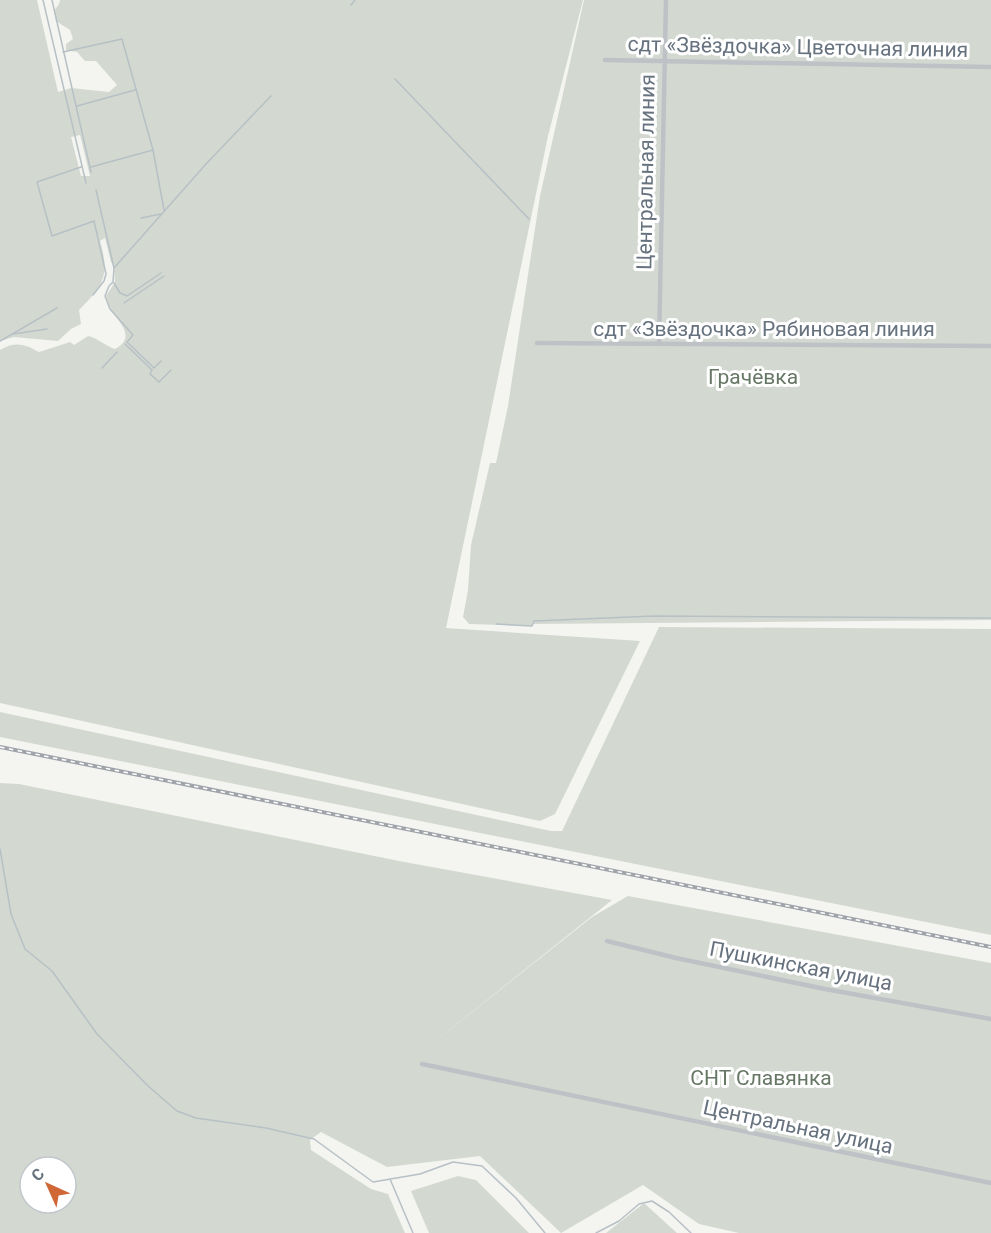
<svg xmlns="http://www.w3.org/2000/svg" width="991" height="1233" font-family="Roboto,sans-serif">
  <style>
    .green { fill: #d3d9d1; fill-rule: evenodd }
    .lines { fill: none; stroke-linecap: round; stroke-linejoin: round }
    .stream { stroke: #b7c0c5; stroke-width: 1.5 }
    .street { stroke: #bec1c5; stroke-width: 4.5 }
    .rail-casing { stroke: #a0a4aa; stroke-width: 4 }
    .rail { stroke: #fff; stroke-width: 1.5; stroke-dasharray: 4.5; stroke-linecap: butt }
    .labels { text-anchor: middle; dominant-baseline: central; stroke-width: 6; stroke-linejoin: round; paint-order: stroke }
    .street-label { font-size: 21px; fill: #67727f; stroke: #fff }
    .park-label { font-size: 21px; fill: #677765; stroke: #fff }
  </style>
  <rect width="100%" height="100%" fill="#f4f4f1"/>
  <path class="green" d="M 0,0 L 37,0 L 58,92 L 71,88 L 109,92 L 117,85 L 96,61 L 85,61 L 77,52 L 66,50 L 66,44 L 73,39 L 70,30 L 56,21 L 54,11 L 59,4 L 60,0 L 583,0 L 548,136 L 446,628 L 640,641 L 555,814 L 540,821 L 0,703 L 0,350 C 15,341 25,344 39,352 L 70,342 L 74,345 L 88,336 C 98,338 105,346 115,349 C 137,337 119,323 111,310 C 109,306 107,301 106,296 L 115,282 L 114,266 L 111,262 L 105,238 L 100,241 C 110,275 104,285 79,310 L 81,324 L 71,329 L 58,341 L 14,337 L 0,341 ZM 80,135 L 90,176 L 81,176 L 71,137 Z
    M 584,0 L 991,0 L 991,620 L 533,624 L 532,626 L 469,624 L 463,617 L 468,590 L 471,545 L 490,463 L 496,463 L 508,406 L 540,196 Z
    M 659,627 L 991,629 L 991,935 L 0,737 L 0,712 L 551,831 L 562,831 Z
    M 0,783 L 19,784 L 399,861 L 612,900 L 418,1055 L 592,917 L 628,896 L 991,963 L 991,1233 L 739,1233 L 699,1224 L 643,1185 L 561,1233 L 480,1156 L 387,1167 L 321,1132 L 310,1140 L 311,1150 L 371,1189 L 388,1194 L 405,1233 L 0,1233 ZM 30,1167 L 66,1167 L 66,1203 L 30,1203 Z
    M 458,1176 L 476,1180 L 529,1233 L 429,1233 L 411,1191 Z
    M 644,1203 L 677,1233 L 606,1233 Z"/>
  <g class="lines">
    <path class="stream" d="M 43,0 L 86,183
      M 52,0 L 91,172
      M 351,5 L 355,0
      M 63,52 L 122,39 L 153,150 L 164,210
      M 395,79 L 529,219
      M 77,106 L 135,90
      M 81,167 L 37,182 L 52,236 L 94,221 L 106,274 L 104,281 L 93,295
      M 91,167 L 153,150
      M 96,190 L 114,268
      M 141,218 L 161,214
      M 114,283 L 120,293 L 127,296 L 161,273
      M 124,303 L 164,276
      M 13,334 L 47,329
      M 0,341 L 57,308
      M 125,344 L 152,370 L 150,374 L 159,382 L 171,370
      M 161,361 L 154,368 L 127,342 L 133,335 L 110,309 L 105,296 L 109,286 L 113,282 L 114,268 L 206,164 L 271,96
      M 102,368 L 117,352
      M 496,624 L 532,626 L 534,621 L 654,616 L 991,618
      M 0,849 L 11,914 L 25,949 L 52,971 L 97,1034 L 147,1085 L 177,1111 L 196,1118 L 266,1128 L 314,1139 L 373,1182 L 420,1174 L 453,1162 L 482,1166 L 516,1198 L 545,1233
      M 390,1179 L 413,1233
      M 596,1233 L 619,1221 L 639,1204 L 652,1201 L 669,1212 L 691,1233"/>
    <path class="street" d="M 605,60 L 991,67
      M 537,343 L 991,346
      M 659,344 L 666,0
      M 607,941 L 676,958 L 825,989 L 991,1019
      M 422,1064 L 991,1183"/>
    <g class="rail-casing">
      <path id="rail" d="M 0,747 L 991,947"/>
    </g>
    <use href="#rail" class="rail"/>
  </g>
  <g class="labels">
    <g class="street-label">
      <text transform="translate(798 47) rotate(1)">сдт «Звёздочка» Цветочная линия</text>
      <text transform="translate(646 172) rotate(-89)">Центральная линия</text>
      <text x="764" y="329">сдт «Звёздочка» Рябиновая линия</text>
      <text transform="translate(801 966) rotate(11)">Пушкинская улица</text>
      <text transform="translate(798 1127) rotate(12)">Центральная улица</text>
    </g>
    <g class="park-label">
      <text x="753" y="377">Грачёвка</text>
      <text x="761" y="1078">СНТ Славянка</text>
    </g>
  </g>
  <g transform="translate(48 1185) rotate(315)"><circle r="28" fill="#ffffff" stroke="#c2c7cc" stroke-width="1.5"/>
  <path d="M0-4.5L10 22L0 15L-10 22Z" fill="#cf6736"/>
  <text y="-9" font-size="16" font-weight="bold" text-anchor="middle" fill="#67727f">С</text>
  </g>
</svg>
